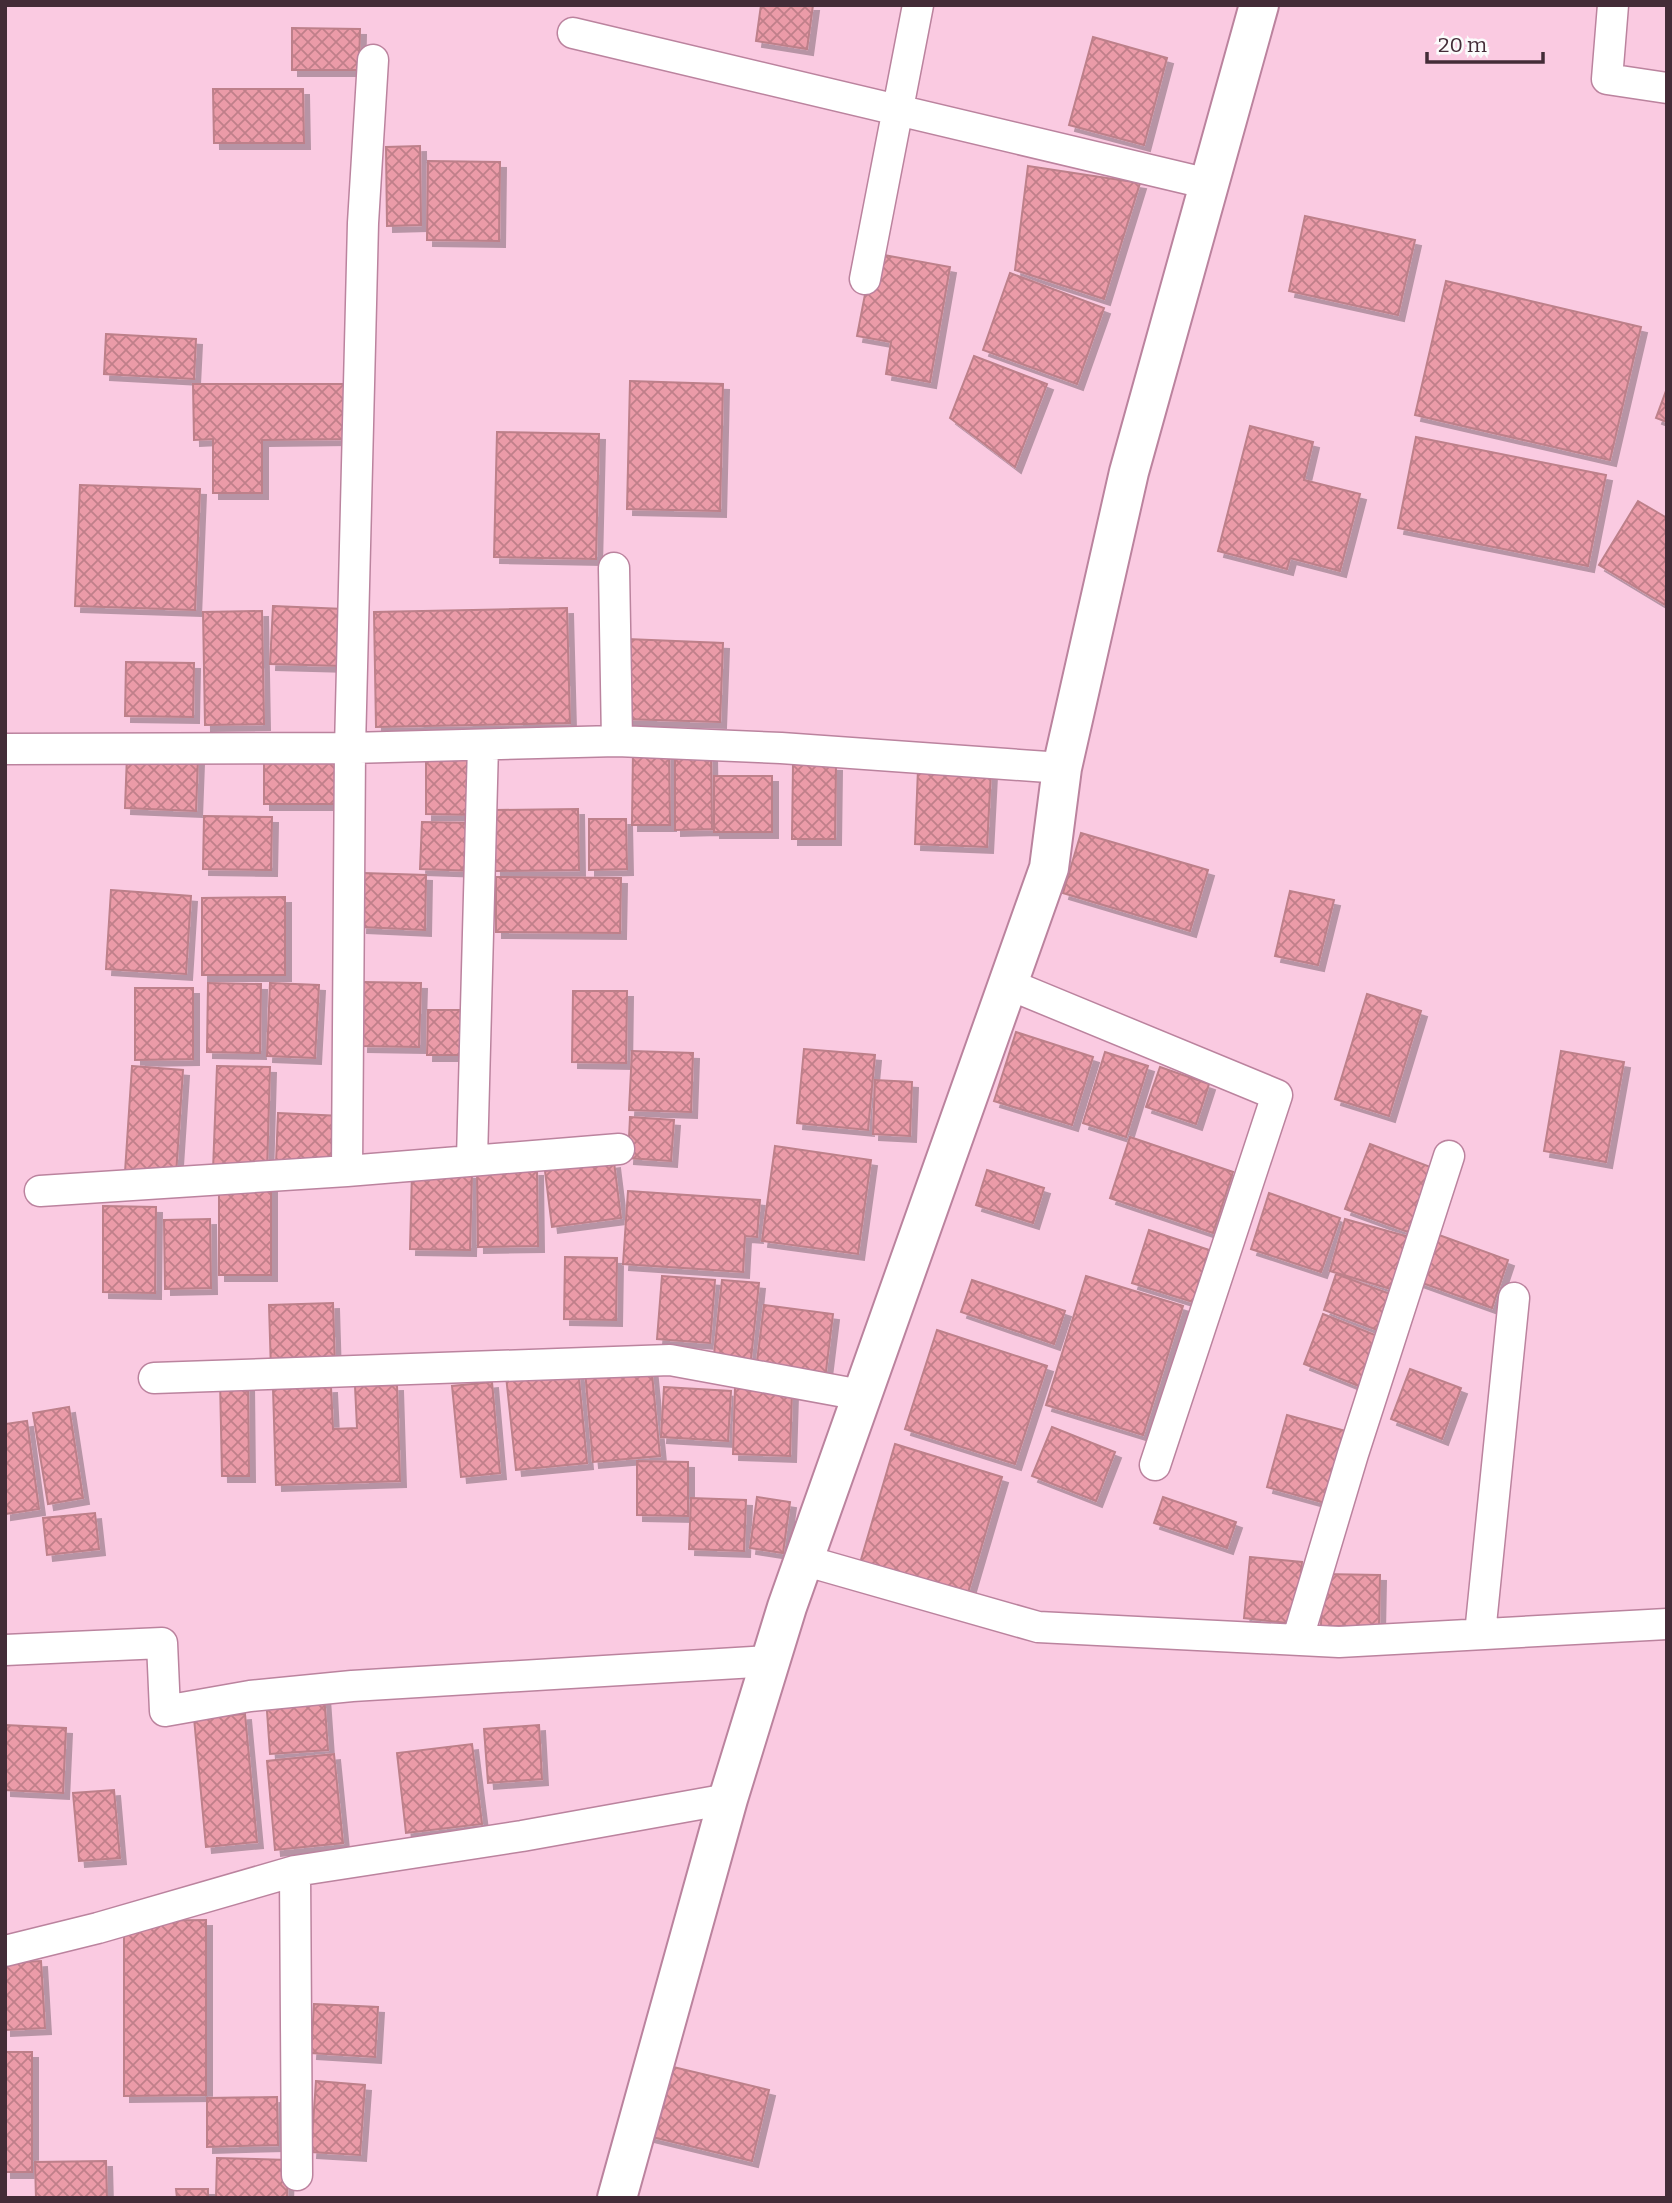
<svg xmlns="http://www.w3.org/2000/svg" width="1672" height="2203" font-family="Bitter,serif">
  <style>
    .building { fill: url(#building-cross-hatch); stroke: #bd808a; stroke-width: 2; filter: url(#shadow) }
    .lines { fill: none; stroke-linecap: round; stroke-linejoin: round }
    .minor-casing { stroke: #bb839e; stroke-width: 33 }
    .secondary-casing { stroke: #bb839e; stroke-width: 42 }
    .minor { stroke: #fff; stroke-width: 30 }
    .secondary { stroke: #fff; stroke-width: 38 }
  </style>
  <defs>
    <pattern id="building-cross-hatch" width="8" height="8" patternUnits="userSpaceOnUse" patternTransform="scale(1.75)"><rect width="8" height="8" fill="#eb9ba8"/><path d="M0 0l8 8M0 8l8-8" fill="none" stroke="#c07f8a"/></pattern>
    <filter id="shadow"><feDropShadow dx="6" dy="6" stdDeviation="0" flood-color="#0004"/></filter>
  </defs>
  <rect width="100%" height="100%" fill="#facae1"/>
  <path class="building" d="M 761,5 L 813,5 L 807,49 L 756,41 Z
    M 292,28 L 360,29 L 359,70 L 292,70 Z
    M 1093,37 L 1167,58 L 1144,145 L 1069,125 Z
    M 213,89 L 303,89 L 304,143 L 214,143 Z
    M 420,146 L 421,225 L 387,226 L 386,147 Z
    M 428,161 L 500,162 L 499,241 L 427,240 Z
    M 1028,166 L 1140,183 L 1104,299 L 1015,270 Z
    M 1305,216 L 1415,240 L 1398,315 L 1289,291 Z
    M 873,253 L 950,267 L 930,382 L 886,374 L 891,342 L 857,336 Z
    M 1010,273 L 1104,308 L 1077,384 L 983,350 Z
    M 1446,281 L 1641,327 L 1610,460 L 1415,415 Z
    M 106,334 L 196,339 L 194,379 L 104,374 Z
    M 974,356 L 1047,384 L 1015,467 L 950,418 Z
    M 630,381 L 723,384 L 720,511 L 627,509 Z
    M 193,384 L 344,384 L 344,439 L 262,440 L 262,493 L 213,493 L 213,439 L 194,440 Z
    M 1667,388 L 1667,422 L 1656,418 Z
    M 1250,426 L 1313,442 L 1304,480 L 1360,494 L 1340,571 L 1290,558 L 1287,569 L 1218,551 Z
    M 497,432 L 599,434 L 596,559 L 494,557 Z
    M 1416,437 L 1606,475 L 1588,566 L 1398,528 Z
    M 80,485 L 200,489 L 195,610 L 75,606 Z
    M 1638,501 L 1667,518 L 1667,606 L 1599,565 Z
    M 273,606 L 344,609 L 343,666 L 270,664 Z
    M 567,608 L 570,723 L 376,727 L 374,612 Z
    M 262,611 L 264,724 L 205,725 L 203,612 Z
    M 627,639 L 723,643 L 720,722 L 625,719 Z
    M 126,662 L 194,663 L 193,717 L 125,716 Z
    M 633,750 L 669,750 L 670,825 L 632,825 Z
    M 675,751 L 711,751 L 712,829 L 675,830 Z
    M 426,752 L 478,752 L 477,815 L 426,814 Z
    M 127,755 L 198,758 L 196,811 L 125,808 Z
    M 264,758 L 340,759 L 340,804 L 264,804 Z
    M 793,764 L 836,765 L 835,839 L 792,839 Z
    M 918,769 L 991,771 L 987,847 L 915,844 Z
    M 714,776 L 772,776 L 772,832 L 714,832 Z
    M 578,809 L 579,870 L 495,871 L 494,810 Z
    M 204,816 L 272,817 L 271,870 L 203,869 Z
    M 589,819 L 626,819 L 627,869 L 589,870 Z
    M 422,822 L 478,823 L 477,871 L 420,869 Z
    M 1081,833 L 1208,870 L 1190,931 L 1063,893 Z
    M 363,873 L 426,875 L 425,930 L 361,927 Z
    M 496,877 L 621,878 L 620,933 L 496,932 Z
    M 111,890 L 191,896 L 186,974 L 106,969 Z
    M 1290,891 L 1334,900 L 1318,965 L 1275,956 Z
    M 285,897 L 285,975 L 202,975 L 202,898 Z
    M 363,982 L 421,983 L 419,1047 L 362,1046 Z
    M 208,983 L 261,984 L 260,1053 L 207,1052 Z
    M 270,983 L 319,985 L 315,1058 L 267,1056 Z
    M 135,988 L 193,988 L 193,1059 L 135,1060 Z
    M 573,991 L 627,991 L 626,1063 L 572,1062 Z
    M 1367,994 L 1421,1011 L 1389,1116 L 1335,1099 Z
    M 428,1010 L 468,1010 L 468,1055 L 427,1055 Z
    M 1016,1032 L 1093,1057 L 1072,1125 L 994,1101 Z
    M 804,1049 L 875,1055 L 868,1130 L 797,1123 Z
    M 632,1051 L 693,1053 L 691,1112 L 629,1110 Z
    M 1561,1051 L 1624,1062 L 1606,1162 L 1544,1151 Z
    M 1105,1052 L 1148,1066 L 1126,1137 L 1083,1123 Z
    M 132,1066 L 183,1070 L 176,1175 L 125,1172 Z
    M 217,1066 L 270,1067 L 267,1172 L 213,1170 Z
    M 1160,1067 L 1209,1084 L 1196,1124 L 1146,1107 Z
    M 875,1080 L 912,1082 L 910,1136 L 873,1134 Z
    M 278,1113 L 341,1116 L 338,1166 L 276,1163 Z
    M 630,1117 L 674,1120 L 671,1161 L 628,1158 Z
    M 1130,1137 L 1233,1172 L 1213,1233 L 1110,1198 Z
    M 1370,1144 L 1433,1168 L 1408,1232 L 1345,1209 Z
    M 775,1146 L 871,1160 L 858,1254 L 762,1241 Z
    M 614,1162 L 621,1218 L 552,1227 L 545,1171 Z
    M 537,1170 L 538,1246 L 478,1247 L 477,1171 Z
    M 987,1170 L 1044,1188 L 1033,1223 L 976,1205 Z
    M 412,1172 L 472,1173 L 470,1250 L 410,1249 Z
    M 219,1183 L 271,1183 L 271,1275 L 219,1275 Z
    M 628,1191 L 760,1200 L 757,1237 L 745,1236 L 743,1272 L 623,1264 Z
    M 1269,1193 L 1340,1218 L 1321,1272 L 1251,1249 Z
    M 103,1206 L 156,1207 L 155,1293 L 103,1292 Z
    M 210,1219 L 211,1288 L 165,1289 L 164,1220 Z
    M 1345,1219 L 1409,1237 L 1394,1290 L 1330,1271 Z
    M 1149,1230 L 1209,1250 L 1193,1302 L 1132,1283 Z
    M 1428,1231 L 1508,1260 L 1492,1308 L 1411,1279 Z
    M 565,1257 L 617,1258 L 616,1320 L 564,1319 Z
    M 1336,1274 L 1393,1295 L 1380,1331 L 1324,1310 Z
    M 662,1276 L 715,1280 L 710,1343 L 657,1339 Z
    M 1086,1276 L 1183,1306 L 1143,1435 L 1046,1405 Z
    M 722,1280 L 759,1283 L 750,1368 L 713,1364 Z
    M 972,1280 L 1065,1311 L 1054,1344 L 961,1312 Z
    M 333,1303 L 335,1370 L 271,1371 L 269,1305 Z
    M 764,1305 L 833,1314 L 825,1379 L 756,1370 Z
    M 1323,1314 L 1380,1337 L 1361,1387 L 1304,1364 Z
    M 937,1330 L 1047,1366 L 1015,1464 L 905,1429 Z
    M 651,1364 L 660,1456 L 593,1462 L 585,1370 Z
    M 578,1369 L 587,1463 L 516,1470 L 506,1376 Z
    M 1410,1369 L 1461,1388 L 1442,1439 L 1391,1419 Z
    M 220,1379 L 248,1379 L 249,1476 L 222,1476 Z
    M 492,1382 L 500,1473 L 461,1477 L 452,1386 Z
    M 397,1385 L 400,1481 L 276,1485 L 273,1389 L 331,1387 L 333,1429 L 357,1428 L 355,1386 Z
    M 664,1387 L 731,1391 L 728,1441 L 661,1437 Z
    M 735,1388 L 792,1390 L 790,1456 L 733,1454 Z
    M 69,1407 L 83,1498 L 48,1504 L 33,1413 Z
    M 1287,1415 L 1349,1432 L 1329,1504 L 1267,1487 Z
    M 27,1421 L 39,1509 L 5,1514 L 5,1424 Z
    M 1052,1427 L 1115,1452 L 1096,1501 L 1032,1476 Z
    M 895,1444 L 1002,1477 L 967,1596 L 860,1563 Z
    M 637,1461 L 688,1462 L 688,1516 L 637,1515 Z
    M 757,1497 L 790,1502 L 783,1553 L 750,1548 Z
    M 1163,1497 L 1236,1522 L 1227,1548 L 1154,1523 Z
    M 691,1498 L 746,1500 L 744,1551 L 689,1549 Z
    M 95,1513 L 99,1549 L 47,1555 L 43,1518 Z
    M 1250,1557 L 1302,1562 L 1296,1624 L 1244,1618 Z
    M 1322,1574 L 1380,1575 L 1379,1626 L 1321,1626 Z
    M 324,1694 L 328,1750 L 270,1754 L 266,1697 Z
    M 245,1714 L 257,1842 L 206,1847 L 194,1718 Z
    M 5,1725 L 66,1728 L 63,1793 L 5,1790 Z
    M 539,1725 L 542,1779 L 488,1783 L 484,1729 Z
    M 472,1744 L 482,1824 L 406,1833 L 397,1753 Z
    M 334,1754 L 343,1843 L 275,1850 L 267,1761 Z
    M 114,1790 L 120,1858 L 79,1861 L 73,1793 Z
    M 206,1920 L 206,2095 L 124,2096 L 124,1921 Z
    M 41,1961 L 45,2028 L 5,2030 L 5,1963 Z
    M 314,2004 L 378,2007 L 375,2057 L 311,2053 Z
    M 5,2052 L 32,2052 L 32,2172 L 5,2172 Z
    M 665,2065 L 769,2090 L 752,2161 L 648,2136 Z
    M 316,2081 L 365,2085 L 360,2155 L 311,2152 Z
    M 277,2097 L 278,2145 L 207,2147 L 207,2098 Z
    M 217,2158 L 288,2160 L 287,2198 L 216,2198 Z
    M 106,2161 L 107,2198 L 36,2198 L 35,2162 Z
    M 176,2189 L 208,2189 L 208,2198 L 177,2198 Z"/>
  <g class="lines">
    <g class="minor-casing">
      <path id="minor" d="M 1613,5 L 1607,79 L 1667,88
        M 573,33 L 1209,184
        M 865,279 L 918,5
        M 614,568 L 617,741
        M 5,749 L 350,748 L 617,741 L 781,748 L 1062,768
        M 1008,984 L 1277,1095 L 1155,1465
        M 472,1159 L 483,745
        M 347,1171 L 350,748 L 363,223 L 373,60
        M 40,1191 L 347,1171 L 619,1149
        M 154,1378 L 670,1360 L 861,1395
        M 803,1560 L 1038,1627 L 1339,1642 L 1667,1624
        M 1480,1634 L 1514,1298
        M 1298,1638 L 1353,1454 L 1449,1156
        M 5,1650 L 162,1643 L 165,1711 L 250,1696 L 352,1686 L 770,1661
        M 295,1871 L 297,2175
        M 5,1951 L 98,1928 L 295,1871 L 522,1836 L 728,1799"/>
    </g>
    <g class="secondary-casing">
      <path id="secondary" d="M 617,2198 L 728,1799 L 787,1607 L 1049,868 L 1062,768 L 1129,472 L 1259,5"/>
    </g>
    <use href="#minor" class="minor"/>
    <use href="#secondary" class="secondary"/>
  </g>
  <rect width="1672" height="2203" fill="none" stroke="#432c37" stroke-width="14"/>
  <path d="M1427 52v10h116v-10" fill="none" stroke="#432c37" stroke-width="3.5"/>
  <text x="1438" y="52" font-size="21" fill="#432c37" stroke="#fbfbfb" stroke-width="5" paint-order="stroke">20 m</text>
</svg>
